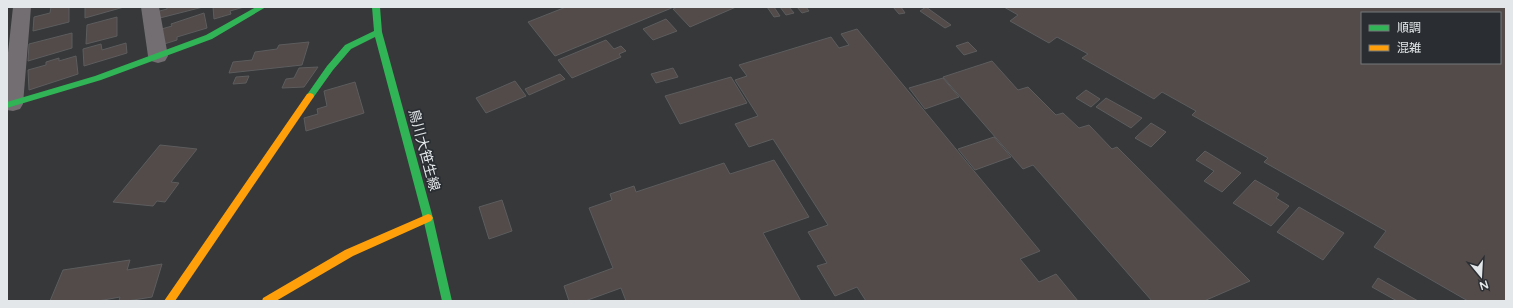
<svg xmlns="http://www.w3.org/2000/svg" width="1513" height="308" font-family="'Varela Round','Noto Sans JP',sans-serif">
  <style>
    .building { fill: #534a4a; stroke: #5d5d5e; fill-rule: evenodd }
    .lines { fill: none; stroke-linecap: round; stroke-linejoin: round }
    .street { fill: #736e71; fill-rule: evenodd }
    .fast { fill: #30b455; fill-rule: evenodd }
    .slow { fill: #ff9f0a; fill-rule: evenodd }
    .labels { text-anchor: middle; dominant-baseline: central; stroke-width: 3.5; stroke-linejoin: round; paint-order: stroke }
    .street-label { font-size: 14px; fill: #e4e7e9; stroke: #2a2e32 }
  </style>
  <rect width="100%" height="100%" fill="#36383a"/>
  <path class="building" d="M 51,7 L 69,7 L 69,22 L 33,31 L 34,17 L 50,13 Z
    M 85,7 L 124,7 L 85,18 Z
    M 167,7 L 203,7 L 156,19 L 156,12 L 167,9 Z
    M 213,7 L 244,7 L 230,11 L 231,14 L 214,19 Z
    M 566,7 L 674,7 L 555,56 L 528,22 Z
    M 678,7 L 736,7 L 690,27 L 673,9 Z
    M 767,7 L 774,7 L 780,16 L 774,17 Z
    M 780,7 L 789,7 L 794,13 L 786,15 Z
    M 797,7 L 806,7 L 809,11 L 802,13 Z
    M 893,7 L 901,7 L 905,13 L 899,14 Z
    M 926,7 L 951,25 L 945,28 L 920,11 Z
    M 1004,7 L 1506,7 L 1506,301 L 1468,301 L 1374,247 L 1386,231 L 1264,162 L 1268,158 L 1192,115 L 1196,111 L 1162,92 L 1154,99 L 1082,58 L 1088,54 L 1057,37 L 1049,43 L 1010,21 L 1018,15 ZM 1362,13 L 1500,13 L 1500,63 L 1362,63 Z
    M 204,13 L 207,28 L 177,37 L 177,40 L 161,45 L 158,30 L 172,26 L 171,24 Z
    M 117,17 L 117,36 L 86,44 L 87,25 Z
    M 666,19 L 677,31 L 653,40 L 643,29 Z
    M 857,29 L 1040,251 L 1020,259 L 1039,282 L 1056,274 L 1078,301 L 866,301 L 857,287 L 835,296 L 817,266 L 827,263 L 808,232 L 828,225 L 773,139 L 749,147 L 735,124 L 758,116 L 735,80 L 747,76 L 739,65 L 831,37 L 839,48 L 849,45 L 841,34 Z
    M 72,33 L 72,48 L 28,61 L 29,44 Z
    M 606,40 L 614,49 L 621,46 L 626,51 L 619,54 L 621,57 L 572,78 L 558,60 Z
    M 309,42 L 302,65 L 229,73 L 233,62 L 252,60 L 255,52 L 277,49 L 279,45 Z
    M 968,42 L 977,51 L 964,55 L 956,46 Z
    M 126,43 L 127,53 L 84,66 L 83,49 L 101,44 L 102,50 Z
    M 76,56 L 78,74 L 29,90 L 28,70 L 46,65 L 46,62 L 59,58 L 59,61 Z
    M 992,61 L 1018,90 L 1028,87 L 1056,115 L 1063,113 L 1079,128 L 1089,125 L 1112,149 L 1117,147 L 1250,281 L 1204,301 L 1152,301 L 1033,165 L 1023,169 L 943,77 Z
    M 318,67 L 304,87 L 282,88 L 286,79 L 294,78 L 299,68 Z
    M 673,68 L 678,77 L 656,83 L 651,74 Z
    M 560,74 L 565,79 L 529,95 L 525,89 Z
    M 249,76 L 246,83 L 233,84 L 236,77 Z
    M 731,77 L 747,103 L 680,124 L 665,96 Z
    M 943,78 L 959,97 L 925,109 L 909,88 Z
    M 515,81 L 526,96 L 486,113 L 476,98 Z
    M 355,82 L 364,113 L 306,131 L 304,118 L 318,114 L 317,109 L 327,106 L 324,91 Z
    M 1086,90 L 1100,99 L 1091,107 L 1076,98 Z
    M 1106,98 L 1142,118 L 1131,128 L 1096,107 Z
    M 1151,123 L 1166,132 L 1151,147 L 1135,138 Z
    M 994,137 L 1011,157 L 975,170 L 958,149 Z
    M 160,145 L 197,149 L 171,182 L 179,183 L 165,202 L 157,201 L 153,206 L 113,202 Z
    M 1205,151 L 1241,173 L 1222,192 L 1204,181 L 1214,171 L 1196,160 Z
    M 774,160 L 809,217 L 763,233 L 801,301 L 626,301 L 621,288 L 585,301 L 569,301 L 564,286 L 613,268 L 589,208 L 612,200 L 610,194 L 634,186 L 636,192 L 724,163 L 730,174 Z
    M 1255,180 L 1279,194 L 1276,198 L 1289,206 L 1271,226 L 1233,203 Z
    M 502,200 L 512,231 L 489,239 L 479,207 Z
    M 1299,207 L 1344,233 L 1323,260 L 1277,232 Z
    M 130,260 L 127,270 L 162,264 L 152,297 L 127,301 L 119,301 L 120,297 L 98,301 L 50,301 L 63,270 Z
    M 1378,278 L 1418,301 L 1397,301 L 1372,287 Z"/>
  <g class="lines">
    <path class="street" d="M 13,7 L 31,7 L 23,104 L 20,109 L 13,111 L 7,110 L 7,62 Z
      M 141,7 L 159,7 L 168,56 L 165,61 L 158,63 L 151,61 L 148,56 Z"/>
    <path class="fast" d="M 256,7 L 266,7 L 212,39 L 101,80 L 7,108 L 7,102 L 95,76 L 206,35 Z
      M 372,7 L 380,7 L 382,32 L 433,218 L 452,301 L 442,301 L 423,218 L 375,37 L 351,49 L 333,70 L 313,98 L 310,99 L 306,96 L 327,66 L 345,45 L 374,31 Z"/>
    <path class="slow" d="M 310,93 L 313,94 L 314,96 L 313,98 L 175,301 L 164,301 L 307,94 Z
      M 428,214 L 431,215 L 433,218 L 431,221 L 353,256 L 276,301 L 262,301 L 263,298 L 345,250 Z"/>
  </g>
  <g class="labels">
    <g class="street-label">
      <text transform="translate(424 150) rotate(75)">鳥川大笹生線</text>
    </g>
  </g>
  <rect width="1513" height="308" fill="none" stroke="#e4e7e9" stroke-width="16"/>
  <rect x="1361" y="12" width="140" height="52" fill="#2a2e32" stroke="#74787b"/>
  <rect x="1369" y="25" width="20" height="6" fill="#30b455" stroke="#74787b"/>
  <text x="1397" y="32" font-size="12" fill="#e4e7e9">順調</text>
  <rect x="1369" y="45" width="20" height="6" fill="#ff9f0a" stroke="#74787b"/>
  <text x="1397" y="52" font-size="12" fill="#e4e7e9">混雑</text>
  <g transform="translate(1481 276) rotate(162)" stroke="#2a2e32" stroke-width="3" paint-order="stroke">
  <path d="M0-3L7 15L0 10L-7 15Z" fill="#e4e7e9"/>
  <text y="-6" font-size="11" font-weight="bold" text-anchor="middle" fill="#e4e7e9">N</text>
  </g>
</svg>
